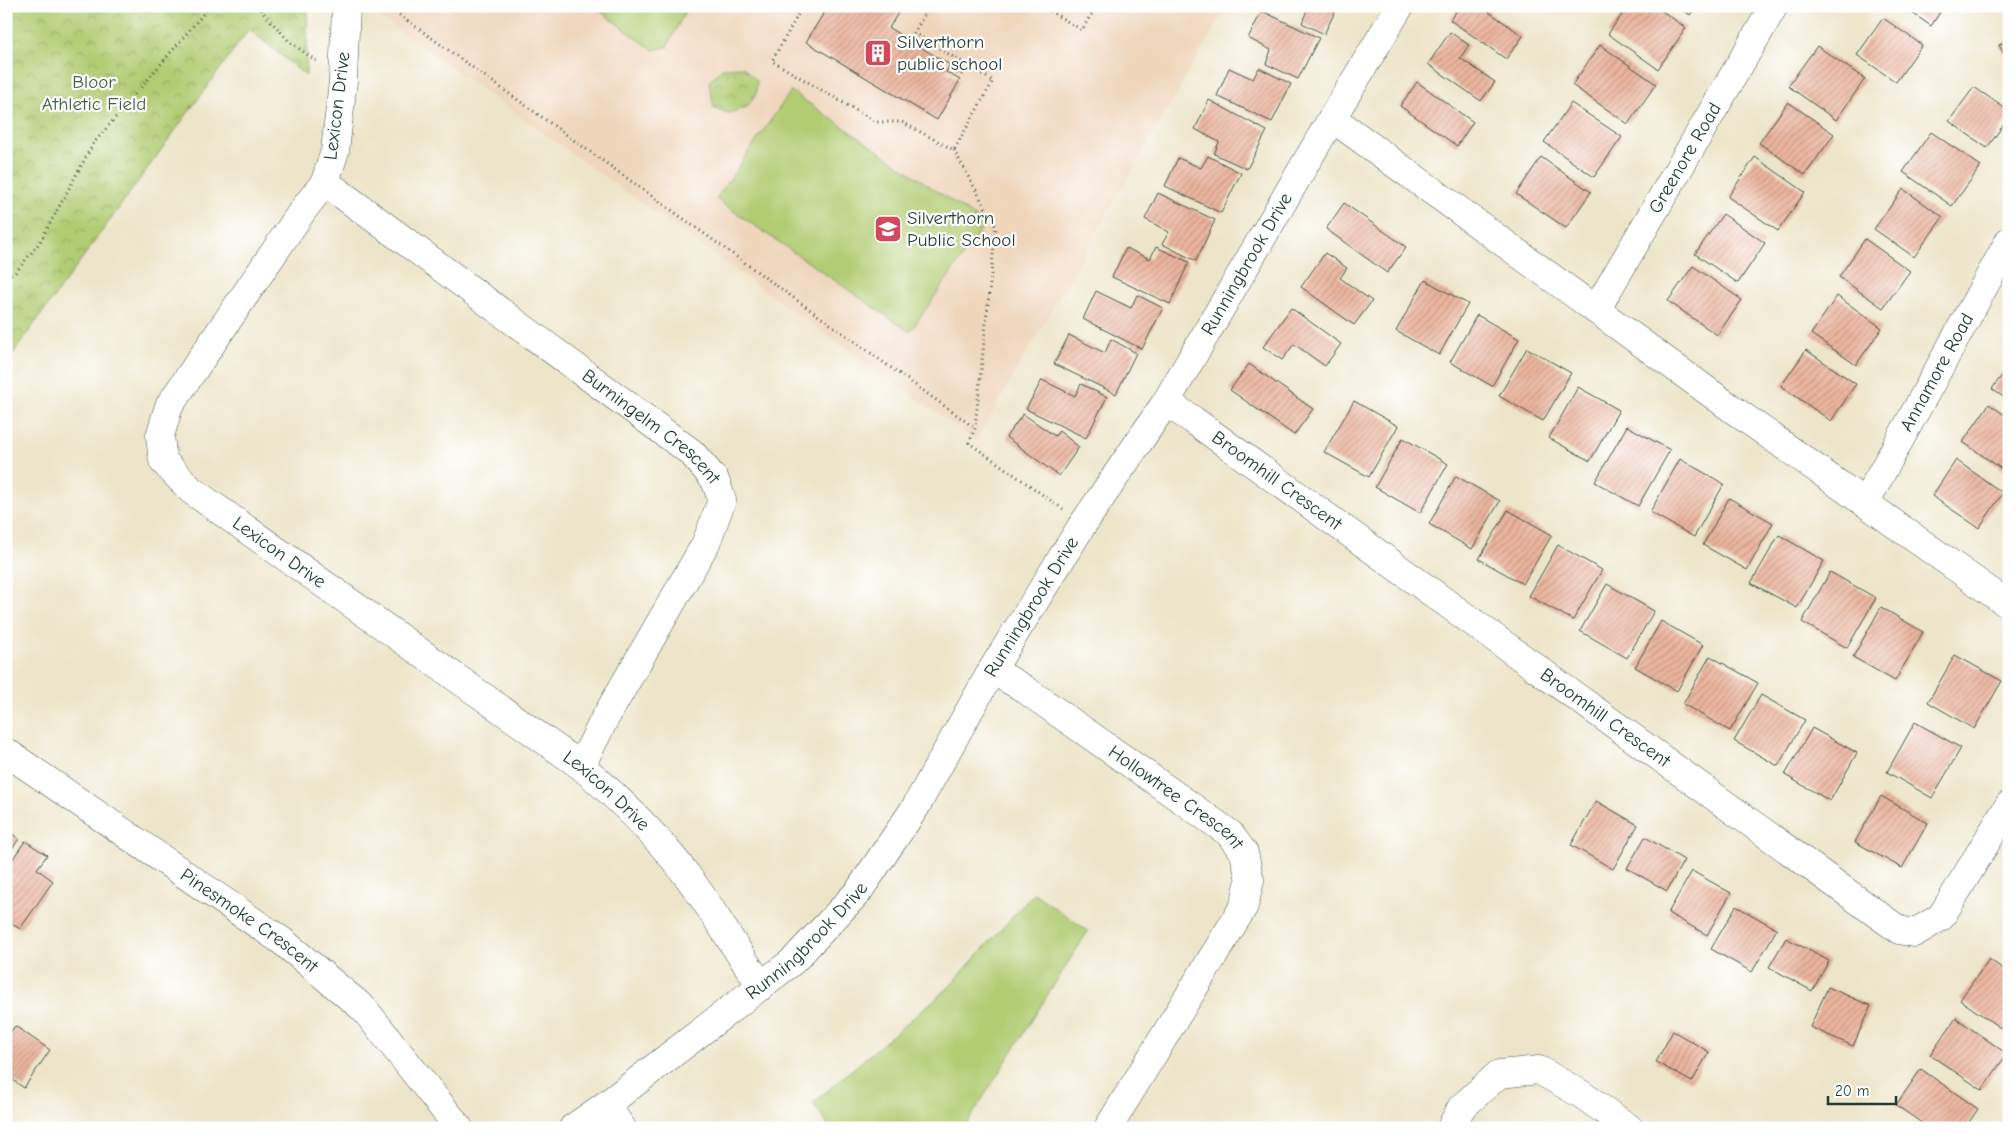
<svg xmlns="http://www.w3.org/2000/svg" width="2015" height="1134" font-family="'Comic Neue',sans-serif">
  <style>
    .built { fill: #efd6bb }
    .green { fill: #b1cc72; stroke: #688453 }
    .park { fill: url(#park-crowns); stroke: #688453 }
    .building { fill: url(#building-hatch) }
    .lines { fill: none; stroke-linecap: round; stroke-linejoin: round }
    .minor-casing { stroke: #3e564a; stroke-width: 29 }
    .path { stroke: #3e564a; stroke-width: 3; stroke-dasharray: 1 4; stroke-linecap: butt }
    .minor { stroke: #fff; stroke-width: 28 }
    .labels { text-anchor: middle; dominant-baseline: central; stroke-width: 4.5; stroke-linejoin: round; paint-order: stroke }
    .poi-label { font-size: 19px; fill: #1f3d34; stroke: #fff; text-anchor: start }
    .park-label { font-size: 19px; fill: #446144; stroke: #fff }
    .street-label { font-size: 19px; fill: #1f3d34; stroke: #fff }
  </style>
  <defs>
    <pattern id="park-crowns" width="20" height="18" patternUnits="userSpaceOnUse" patternTransform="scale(1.25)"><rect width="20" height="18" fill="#b1cc72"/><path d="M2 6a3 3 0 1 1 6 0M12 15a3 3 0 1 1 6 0" fill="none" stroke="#8fa75e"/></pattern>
    <pattern id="building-hatch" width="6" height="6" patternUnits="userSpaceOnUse" patternTransform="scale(1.25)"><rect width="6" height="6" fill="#ecb59e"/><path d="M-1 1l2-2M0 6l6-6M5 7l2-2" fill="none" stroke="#bf9482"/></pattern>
  </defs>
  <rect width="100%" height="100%" fill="#fff"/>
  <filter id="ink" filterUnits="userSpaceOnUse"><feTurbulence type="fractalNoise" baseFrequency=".02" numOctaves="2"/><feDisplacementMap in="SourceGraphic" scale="10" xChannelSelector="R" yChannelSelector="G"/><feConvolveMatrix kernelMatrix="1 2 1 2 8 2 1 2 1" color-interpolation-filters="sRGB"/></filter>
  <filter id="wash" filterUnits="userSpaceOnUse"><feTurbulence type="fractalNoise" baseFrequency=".0096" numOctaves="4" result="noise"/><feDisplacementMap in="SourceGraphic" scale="20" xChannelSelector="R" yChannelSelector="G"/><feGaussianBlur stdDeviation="1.12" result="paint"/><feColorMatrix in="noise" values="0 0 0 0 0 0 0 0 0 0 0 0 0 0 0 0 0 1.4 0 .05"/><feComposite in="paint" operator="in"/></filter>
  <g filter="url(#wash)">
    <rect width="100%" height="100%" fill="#ede5c9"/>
    <path class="built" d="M 381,6 L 1227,6 L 976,441 L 380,17 Z"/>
    <path class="green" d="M 593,6 L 688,6 L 667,47 L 653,50 Z
      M 791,91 L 985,224 L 910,332 L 716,199 Z
      M 1034,893 L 1088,931 L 964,1128 L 830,1128 L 813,1103 L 948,988 Z"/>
    <path class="park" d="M 6,6 L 308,6 L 306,76 L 249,29 L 6,363 Z
      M 743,67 L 757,81 L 756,94 L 747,107 L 729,113 L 714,108 L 709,82 L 722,68 Z"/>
    <g id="blocks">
      <path class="building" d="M 828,6 L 902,6 L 889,28 L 950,65 L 946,72 L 960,80 L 937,120 L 806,42 Z
        M 1299,6 L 1338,6 L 1324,34 L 1302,23 L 1307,10 Z
        M 1460,6 L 1493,6 L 1489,12 L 1523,36 L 1506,59 L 1450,20 Z
        M 1628,6 L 1655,6 L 1686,28 L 1658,69 L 1608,34 Z
        M 1677,6 L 1695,6 L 1690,15 Z
        M 1910,6 L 1944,6 L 1931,26 L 1908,10 Z
        M 1262,11 L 1319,38 L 1298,79 L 1266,64 L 1271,50 L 1248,38 Z
        M 1883,18 L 1922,45 L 1896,82 L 1857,55 Z
        M 1450,32 L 1469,45 L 1460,58 L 1495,82 L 1481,101 L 1428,64 Z
        M 2009,40 L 2009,64 L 1999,45 Z
        M 1600,45 L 1656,84 L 1628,124 L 1572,85 Z
        M 1817,46 L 1865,79 L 1836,120 L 1788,86 Z
        M 1229,68 L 1253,79 L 1259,68 L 1291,84 L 1272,122 L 1217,96 Z
        M 1417,82 L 1473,122 L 1457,146 L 1400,106 Z
        M 1974,87 L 2009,111 L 2009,117 L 1987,148 L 1949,121 Z
        M 1209,100 L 1267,131 L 1247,169 L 1214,154 L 1219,142 L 1195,129 Z
        M 1788,102 L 1834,134 L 1805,175 L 1759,143 Z
        M 1571,103 L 1622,137 L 1594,177 L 1544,142 Z
        M 1931,132 L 1981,166 L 1952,206 L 1903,172 Z
        M 1208,156 L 1241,173 L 1221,213 L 1165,186 L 1178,158 L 1201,168 Z
        M 1541,157 L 1591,192 L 1566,228 L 1516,194 Z
        M 1755,157 L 1805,192 L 1778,231 L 1728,197 Z
        M 1903,189 L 1943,217 L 1914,257 L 1874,229 Z
        M 1158,193 L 1215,220 L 1196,261 L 1162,244 L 1169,232 L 1145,219 Z
        M 1344,203 L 1406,247 L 1387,273 L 1326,229 Z
        M 1723,214 L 1765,243 L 1738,283 L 1695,254 Z
        M 1865,239 L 1910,271 L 1883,308 L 1839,277 Z
        M 1156,247 L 1189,262 L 1170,304 L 1112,277 L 1126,248 L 1150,259 Z
        M 1325,253 L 1347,268 L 1340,278 L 1372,301 L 1354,325 L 1301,287 Z
        M 1693,266 L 1742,300 L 1717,335 L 1668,301 Z
        M 1425,280 L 1468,304 L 1439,355 L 1396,331 Z
        M 1096,291 L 1131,308 L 1137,295 L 1163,308 L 1142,349 L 1083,319 Z
        M 1837,296 L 1882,328 L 1856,365 L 1811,334 Z
        M 1291,308 L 1341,344 L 1325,366 L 1294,344 L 1282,360 L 1263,347 Z
        M 1477,315 L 1519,339 L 1492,386 L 1450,362 Z
        M 1069,335 L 1105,353 L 1111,339 L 1136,353 L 1116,394 L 1054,364 Z
        M 1527,348 L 1571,373 L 1543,421 L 1499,396 Z
        M 1806,350 L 1856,384 L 1831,421 L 1781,386 Z
        M 1249,364 L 1313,409 L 1294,435 L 1230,390 Z
        M 2009,365 L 2009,401 L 1992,389 Z
        M 1042,380 L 1075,396 L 1081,384 L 1107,397 L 1086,438 L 1026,409 Z
        M 1578,387 L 1619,410 L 1590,461 L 1549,438 Z
        M 1354,401 L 1398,426 L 1369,477 L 1324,452 Z
        M 1989,404 L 2009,418 L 2009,474 L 1963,442 Z
        M 1023,414 L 1055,436 L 1059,431 L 1079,447 L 1059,476 L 1006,437 Z
        M 1627,426 L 1670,450 L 1638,506 L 1595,482 Z
        M 1403,438 L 1448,464 L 1420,513 L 1375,487 Z
        M 1680,459 L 1724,484 L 1694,537 L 1650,512 Z
        M 1956,460 L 2003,493 L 1979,528 L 1932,496 Z
        M 1456,476 L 1500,501 L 1472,549 L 1429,524 Z
        M 1729,498 L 1773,523 L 1747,570 L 1703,545 Z
        M 1508,510 L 1552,535 L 1523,584 L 1479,559 Z
        M 1779,535 L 1824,561 L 1797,608 L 1751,583 Z
        M 1558,545 L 1602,570 L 1573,620 L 1529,596 Z
        M 1830,572 L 1876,598 L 1847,648 L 1802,622 Z
        M 1607,584 L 1654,611 L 1627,658 L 1580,631 Z
        M 1881,607 L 1923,632 L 1895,681 L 1853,657 Z
        M 1661,621 L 1703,645 L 1677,691 L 1635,667 Z
        M 1955,655 L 2002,681 L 1974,729 L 1928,702 Z
        M 1710,656 L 1758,683 L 1730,731 L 1683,704 Z
        M 1761,695 L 1805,720 L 1778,766 L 1734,741 Z
        M 1915,722 L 1961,748 L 1932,798 L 1887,772 Z
        M 1812,728 L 1857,753 L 1830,801 L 1785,775 Z
        M 1881,796 L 1928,823 L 1902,868 L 1855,842 Z
        M 1596,801 L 1638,825 L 1613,869 L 1571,845 Z
        M 6,829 L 19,839 L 6,857 Z
        M 1645,837 L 1684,860 L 1667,891 L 1627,868 Z
        M 25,841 L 47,855 L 37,869 L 53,881 L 20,929 L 6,920 L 6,869 Z
        M 1692,871 L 1731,893 L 1707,935 L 1668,913 Z
        M 1736,906 L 1777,929 L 1752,972 L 1711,949 Z
        M 1786,938 L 1829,961 L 1812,991 L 1769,967 Z
        M 1989,959 L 2009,973 L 2009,1034 L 1960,1000 Z
        M 1828,987 L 1871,1006 L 1853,1046 L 1810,1027 Z
        M 1956,1018 L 2007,1054 L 1982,1090 L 1930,1055 Z
        M 15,1026 L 50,1050 L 24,1088 L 10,1078 L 6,1083 L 6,1038 Z
        M 1673,1031 L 1709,1052 L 1692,1082 L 1656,1062 Z
        M 1921,1069 L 1978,1109 L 1965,1128 L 1929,1128 L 1896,1105 Z"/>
    </g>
  </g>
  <g filter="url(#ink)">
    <use href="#blocks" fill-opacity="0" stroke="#3e564a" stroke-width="1"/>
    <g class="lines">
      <g class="minor-casing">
        <g id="minor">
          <path id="s1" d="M 346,6 L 343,81 L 335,151 L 325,182 L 303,210 L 169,406 L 160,436 L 163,461 L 191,490 L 581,766 C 621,800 658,837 689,878 C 715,913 736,951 762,986"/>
          <path d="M 1332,118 L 1731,408 L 2009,605"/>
          <path id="s2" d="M 325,182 L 692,453 L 715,480 L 722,500 L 706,543 L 604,720 L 581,766"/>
          <path id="s3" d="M 1596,310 L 1774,6"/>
          <path id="s4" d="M 1166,402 L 1193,420 L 1899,930 L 1914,933 L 1941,917 L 2009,805"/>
          <path id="s5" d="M 1865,503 L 2009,241"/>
          <path id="s6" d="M 992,670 L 1023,688 L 1229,833 L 1244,853 L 1250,880 L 1244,906 L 1108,1128"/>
          <path id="s7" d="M 6,752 L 282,941 L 364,1009 L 459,1128"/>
          <path d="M 606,1105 L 622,1128"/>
          <path id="s8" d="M 573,1128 L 606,1105 L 793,961 L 858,892 L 915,808 L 992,670 L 1081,527 L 1166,402 L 1332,118 L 1400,6"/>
          <path d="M 1451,1128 L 1461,1108 L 1499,1074 L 1539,1070 L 1581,1094 L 1629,1128"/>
        </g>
      </g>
      <path class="path" d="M 257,6 L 290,42 L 319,63
        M 387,6 L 975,428
        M 803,6 L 772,61 L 876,122 L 902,122 L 954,150 L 993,81 L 914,33 L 929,6
        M 1041,6 L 1082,30 L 1096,6
        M 948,68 L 961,75 L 967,65
        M 954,150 L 996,227 L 975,428 L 969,443 L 1063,509
        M 6,276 L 15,273 L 40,242 L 93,144 L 210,6"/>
      <use href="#minor" class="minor"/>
    </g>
  </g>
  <defs>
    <g id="building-square" transform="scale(1.4375)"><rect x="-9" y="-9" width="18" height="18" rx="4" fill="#d1495b" stroke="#fff"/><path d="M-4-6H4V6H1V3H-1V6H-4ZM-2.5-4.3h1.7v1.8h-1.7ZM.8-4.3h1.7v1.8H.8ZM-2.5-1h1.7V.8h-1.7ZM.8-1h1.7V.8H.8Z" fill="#fff"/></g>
    <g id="school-square" transform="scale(1.4375)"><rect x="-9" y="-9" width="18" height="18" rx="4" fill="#d1495b" stroke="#fff"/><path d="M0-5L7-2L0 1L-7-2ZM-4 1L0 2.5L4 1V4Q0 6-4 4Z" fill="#fff"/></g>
  </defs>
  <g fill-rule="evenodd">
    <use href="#building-square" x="878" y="53"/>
    <use href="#school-square" x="888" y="229"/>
  </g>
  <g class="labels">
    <g class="poi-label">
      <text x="897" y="42">Silverthorn<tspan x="897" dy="22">public school</tspan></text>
      <text x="907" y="218">Silverthorn<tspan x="907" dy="22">Public School</tspan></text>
    </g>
    <g class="park-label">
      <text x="94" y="82">Bloor<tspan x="94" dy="22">Athletic Field</tspan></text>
    </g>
    <g class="street-label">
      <text transform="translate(337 106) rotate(-83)">Lexicon Drive</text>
      <text stroke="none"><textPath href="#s3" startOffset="176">Greenore Road</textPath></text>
      <text stroke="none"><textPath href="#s8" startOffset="1110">Runningbrook Drive</textPath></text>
      <text stroke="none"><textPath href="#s5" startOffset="149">Annamore Road</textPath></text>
      <text stroke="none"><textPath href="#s2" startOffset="408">Burningelm Crescent</textPath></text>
      <text stroke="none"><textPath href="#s4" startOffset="136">Broomhill Crescent</textPath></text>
      <text stroke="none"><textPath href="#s1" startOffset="656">Lexicon Drive</textPath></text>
      <text stroke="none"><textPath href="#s8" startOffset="705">Runningbrook Drive</textPath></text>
      <text stroke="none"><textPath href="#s4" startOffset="541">Broomhill Crescent</textPath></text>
      <text stroke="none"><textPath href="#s1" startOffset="1061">Lexicon Drive</textPath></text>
      <text stroke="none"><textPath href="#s6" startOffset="224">Hollowtree Crescent</textPath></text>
      <text stroke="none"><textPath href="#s7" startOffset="296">Pinesmoke Crescent</textPath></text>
      <text stroke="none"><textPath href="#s8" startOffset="300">Runningbrook Drive</textPath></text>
    </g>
  </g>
  <rect width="2015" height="1134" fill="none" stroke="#fff" stroke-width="25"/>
  <path d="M1828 1096v8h68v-8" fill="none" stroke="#1f3d34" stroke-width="2.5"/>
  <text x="1835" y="1096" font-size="15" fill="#1f3d34" stroke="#ffffff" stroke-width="4" paint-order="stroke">20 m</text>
</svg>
